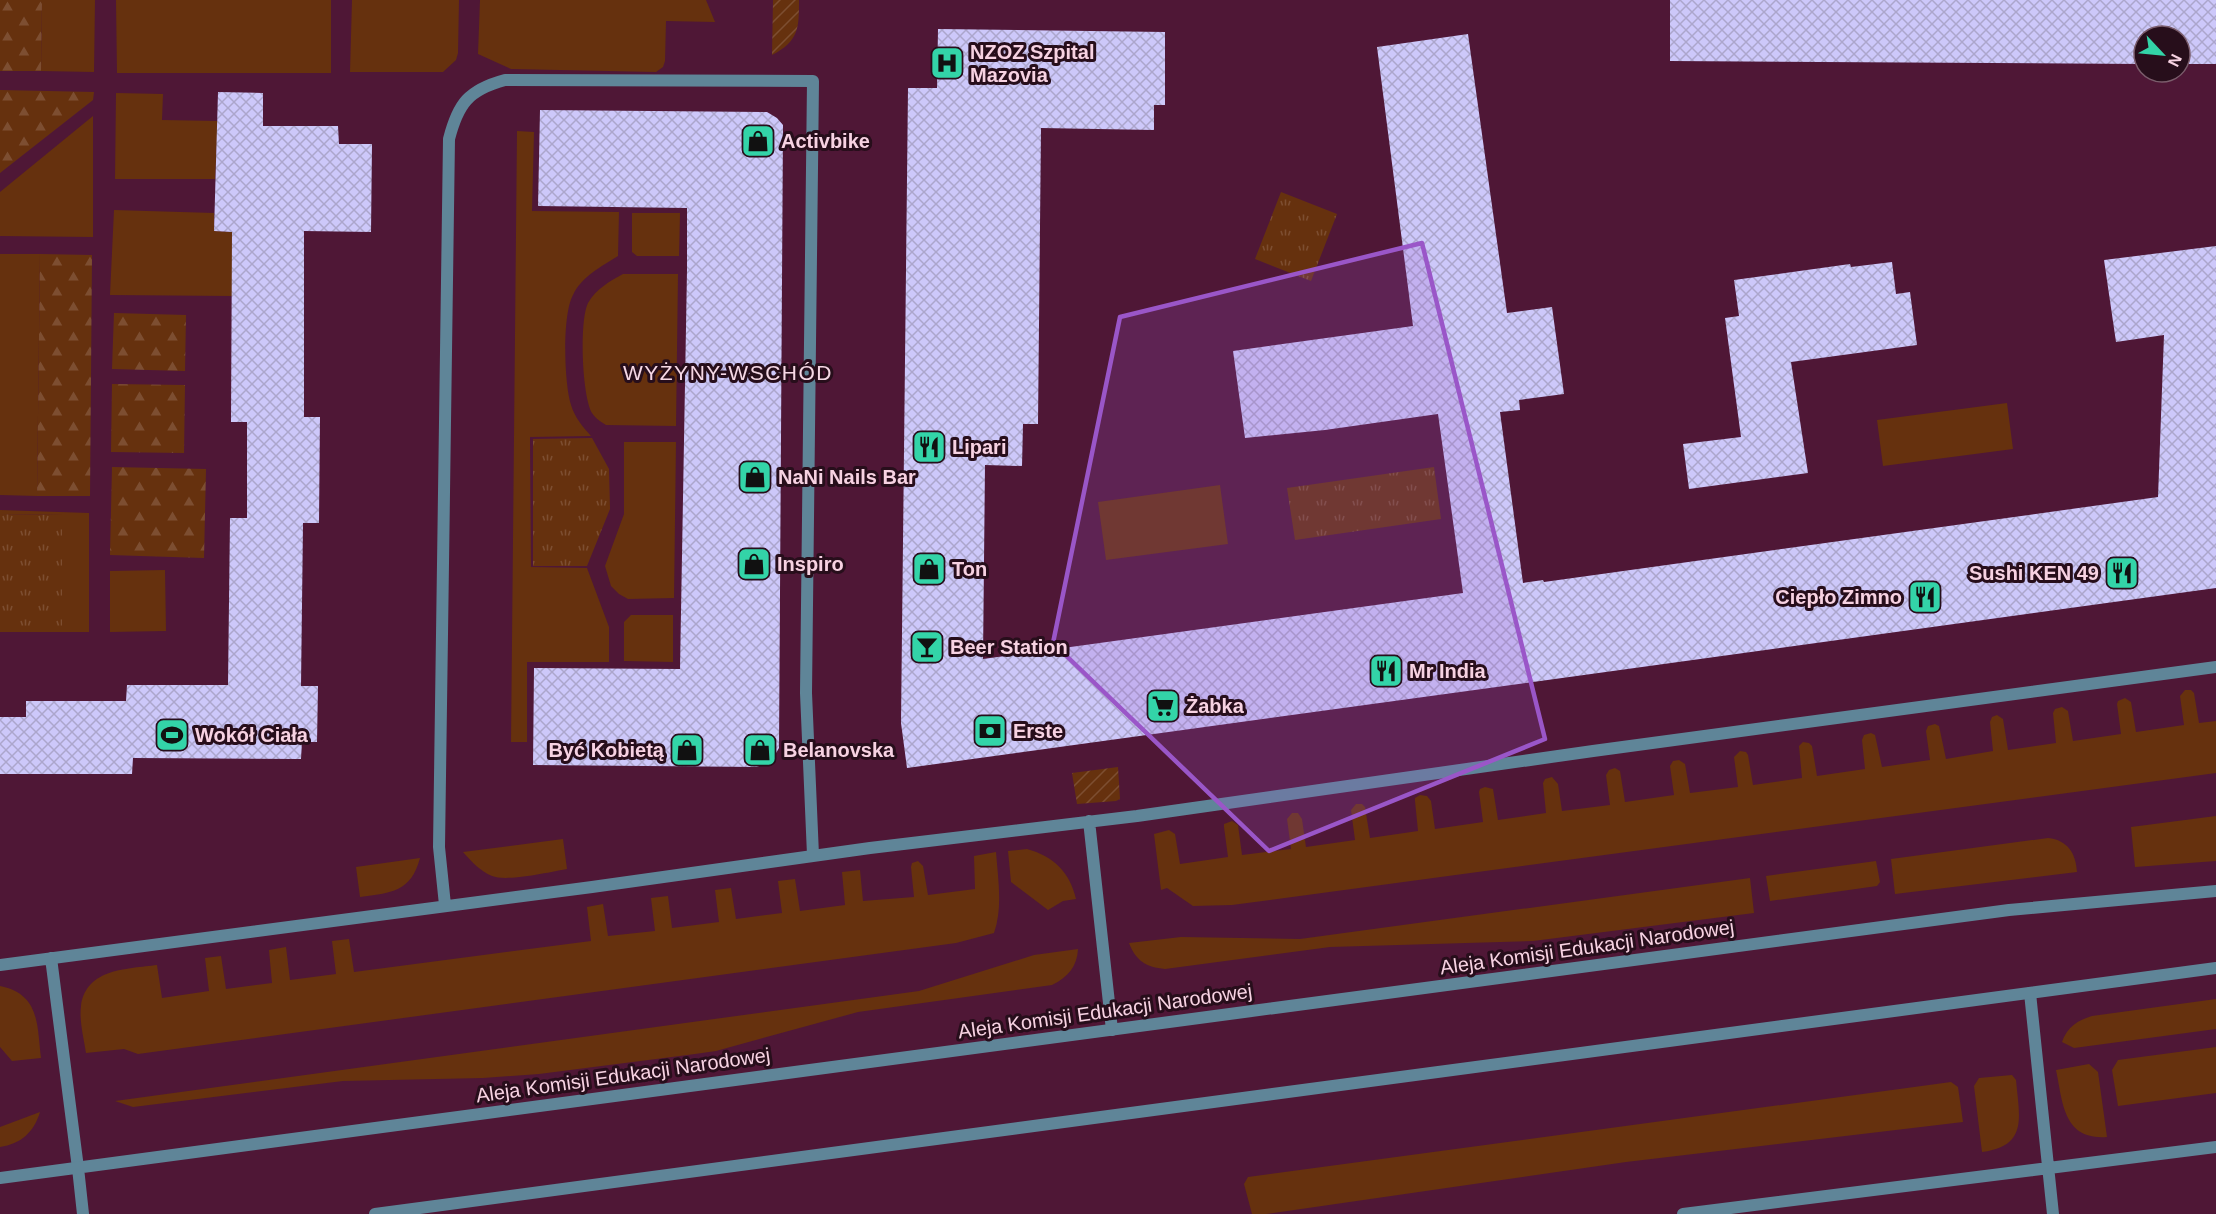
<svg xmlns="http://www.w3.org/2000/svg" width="2216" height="1214" font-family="Arial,sans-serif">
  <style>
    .grass { fill: #66310e }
    .forest { fill: url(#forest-firs) }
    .park { fill: url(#park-tufts) }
    .garden { fill: url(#garden-furrows) }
    .building { fill: url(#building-cross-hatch) }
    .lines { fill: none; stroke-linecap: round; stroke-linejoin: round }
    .service { stroke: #5f8598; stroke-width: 12 }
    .minor { stroke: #5f8598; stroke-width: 12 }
    .tertiary { stroke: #5f8598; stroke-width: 12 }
    .marked { fill: #9a56c8; fill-opacity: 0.2; stroke: #9a56c8; stroke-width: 4.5; stroke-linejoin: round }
    .labels { text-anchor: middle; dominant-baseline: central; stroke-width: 6; stroke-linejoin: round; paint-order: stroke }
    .poi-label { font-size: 20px; font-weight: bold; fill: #f7d2e2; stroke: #270e1b; text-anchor: start }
    .street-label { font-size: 20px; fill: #f7d2e2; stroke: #270e1b }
    .neighbourhood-label { font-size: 21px; letter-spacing: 1.5px; fill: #f6d8e5; stroke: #270e1b }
  </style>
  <defs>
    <pattern id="forest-firs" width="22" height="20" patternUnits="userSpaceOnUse" patternTransform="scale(1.5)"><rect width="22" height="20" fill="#66310e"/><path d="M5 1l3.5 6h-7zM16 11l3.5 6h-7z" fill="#7d4e31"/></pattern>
    <pattern id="park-tufts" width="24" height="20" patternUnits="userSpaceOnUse" patternTransform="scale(1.5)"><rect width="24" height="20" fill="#66310e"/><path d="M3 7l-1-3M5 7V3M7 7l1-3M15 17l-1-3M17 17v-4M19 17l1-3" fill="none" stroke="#7d4e31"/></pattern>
    <pattern id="garden-furrows" width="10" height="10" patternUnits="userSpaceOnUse" patternTransform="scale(1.5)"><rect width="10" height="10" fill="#66310e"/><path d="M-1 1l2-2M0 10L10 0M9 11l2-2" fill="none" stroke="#7d4e31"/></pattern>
    <pattern id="building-cross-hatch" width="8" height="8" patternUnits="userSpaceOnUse" patternTransform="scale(1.5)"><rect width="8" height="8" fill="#cdc8fa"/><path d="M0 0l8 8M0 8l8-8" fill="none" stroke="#aca6cc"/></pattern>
  </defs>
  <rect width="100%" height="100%" fill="#4f1736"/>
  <path class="grass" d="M 42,0 L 95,0 L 94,72 L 41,71 Z
    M 116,0 L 331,0 L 331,73 L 117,73 Z
    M 352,0 L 459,0 L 458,53 L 456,60 L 443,72 L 350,72 Z
    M 480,0 L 706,0 L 715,22 L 666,21 L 665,61 L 663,67 L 656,72 L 511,69 L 478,54 Z
    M 116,93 L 163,94 L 162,120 L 218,121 L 215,179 L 115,179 Z
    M 93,116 L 93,237 L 0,236 L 0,192 Z
    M 517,131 L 534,132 L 532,211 L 619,212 L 618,256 C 601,267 582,276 573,295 C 562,315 564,383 571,405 C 575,418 583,427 591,436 L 530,437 L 531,567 L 587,568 L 609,627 L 609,662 L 527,662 L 527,742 L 511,742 Z
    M 114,210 L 214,213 L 214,231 L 232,232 L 232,296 L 110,295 Z
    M 632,213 L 680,213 L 679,256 L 637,256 L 632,252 Z
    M 0,254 L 40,254 L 37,496 L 0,495 Z
    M 623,274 L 678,274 L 676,426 L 606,425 C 601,422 595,418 592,413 C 582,396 579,321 588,303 C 596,289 610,281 623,274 Z
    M 2007,403 L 2013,449 L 1883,466 L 1877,420 Z
    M 624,442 L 676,442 L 674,598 L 628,599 L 619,594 L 611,586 L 605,566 L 624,514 Z
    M 1220,485 L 1228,544 L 1106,560 L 1098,502 Z
    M 0,510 L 89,513 L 89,632 L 0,632 L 0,629 L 62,629 L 62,515 L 0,514 Z
    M 165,570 L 166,631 L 110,632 L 110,571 Z
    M 631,615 L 673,615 L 673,662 L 624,661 L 624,622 Z
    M 2185,690 L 2191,690 L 2194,693 L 2199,723 L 2216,721 L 2216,773 L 1232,905 L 1193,906 L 1167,888 L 1161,890 L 1154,834 L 1169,830 L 1175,834 L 1180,864 L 1228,857 L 1224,827 L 1224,824 L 1232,821 L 1238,825 L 1242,855 L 1291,849 L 1287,819 L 1292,813 L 1298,813 L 1302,819 L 1306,847 L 1355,840 L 1351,810 L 1356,804 L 1362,804 L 1365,807 L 1370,838 L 1418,831 L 1415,801 L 1415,798 L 1420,795 L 1427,796 L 1431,801 L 1435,829 L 1483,822 L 1479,792 L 1480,789 L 1485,787 L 1493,789 L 1498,820 L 1546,813 L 1543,783 L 1545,779 L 1552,777 L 1558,784 L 1562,811 L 1610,805 L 1606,775 L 1609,770 L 1615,768 L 1620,771 L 1625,802 L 1674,795 L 1670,766 L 1673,761 L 1679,760 L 1685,764 L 1690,793 L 1738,787 L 1734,757 L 1740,751 L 1746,752 L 1748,755 L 1753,785 L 1802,778 L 1799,746 L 1803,742 L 1809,743 L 1812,746 L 1817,776 L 1865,769 L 1862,740 L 1864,735 L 1871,733 L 1875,735 L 1882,767 L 1930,760 L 1926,731 L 1928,726 L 1935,724 L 1939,726 L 1946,759 L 1993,751 L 1990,722 L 1992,717 L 1997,715 L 2003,719 L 2008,750 L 2056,743 L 2053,713 L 2055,709 L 2062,707 L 2068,711 L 2073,741 L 2121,734 L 2117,704 L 2118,701 L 2125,698 L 2131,702 L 2136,732 L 2184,725 L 2180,696 Z
    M 2216,816 L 2216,861 L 2135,867 L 2131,827 Z
    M 2048,838 C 2068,840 2076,854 2077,872 L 1895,894 L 1891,859 Z
    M 563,839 L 567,869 C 550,872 507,882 492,876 C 480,871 472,862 463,852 Z
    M 1027,849 C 1053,856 1070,872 1076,899 L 1063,901 L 1048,910 L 1011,882 L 1008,851 Z
    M 996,852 C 998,879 1003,907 994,933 L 956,943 L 138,1054 L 124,1049 L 86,1053 C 84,1039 79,1021 81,1006 C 86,968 128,969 157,965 L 162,998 L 209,991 L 205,958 L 221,956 L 226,989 L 272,983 L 269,950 L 286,947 L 290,980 L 336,974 L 332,941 L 349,939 L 354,972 L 591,941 L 587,907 L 603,904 L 608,936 L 655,931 L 651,898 L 668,896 L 672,928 L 719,922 L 715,890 L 731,888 L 736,919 L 782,913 L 778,881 L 795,879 L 800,911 L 845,905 L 842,872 L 860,870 L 863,901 L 914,897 L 911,867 L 912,863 L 918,861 L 923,866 L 928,895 L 975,889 L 974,856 Z
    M 420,858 C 411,892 391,893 360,897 L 356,867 Z
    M 1876,861 L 1880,882 L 1877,886 L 1770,901 L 1766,876 Z
    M 1750,878 L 1754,913 L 1533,941 L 1330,947 L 1165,969 C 1146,967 1136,961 1129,943 L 1181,937 L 1300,939 Z
    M 1078,949 C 1077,967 1068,977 1052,985 L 858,1012 L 716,1051 L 695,1054 L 539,1074 L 483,1078 L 343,1081 L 133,1107 L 115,1101 L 919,991 L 1034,955 Z
    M 0,986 C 40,994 37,1025 41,1058 L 12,1061 L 0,1047 Z
    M 2216,999 L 2216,1029 L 2074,1048 L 2062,1042 C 2067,1027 2078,1020 2092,1016 Z
    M 2216,1047 L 2216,1093 L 2118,1106 L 2112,1070 L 2118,1060 Z
    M 2089,1064 L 2098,1072 L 2107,1137 C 2063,1140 2063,1103 2056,1070 Z
    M 2012,1075 L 2016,1080 C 2019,1116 2029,1146 1982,1152 L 1974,1086 L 1979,1078 Z
    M 1951,1082 L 1958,1087 L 1963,1122 L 1626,1162 L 1266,1214 L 1252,1214 L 1244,1184 L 1248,1177 Z
    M 40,1112 C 34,1132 21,1144 0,1147 L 0,1127 Z"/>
  <path class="forest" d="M 0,0 L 42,0 L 41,71 L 0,71 Z
    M 0,90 L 94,92 L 93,100 L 0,173 Z
    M 40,254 L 92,255 L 90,496 L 37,496 Z
    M 114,313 L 186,315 L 185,371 L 112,369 Z
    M 112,384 L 185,385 L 184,453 L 111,452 Z
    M 112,467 L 206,469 L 204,558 L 110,555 Z"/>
  <path class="park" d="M 1281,192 L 1337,214 L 1311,281 L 1255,259 Z
    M 592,438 L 609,469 L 610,509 L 587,566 L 533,566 L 533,439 Z
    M 1434,467 L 1441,519 L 1295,540 L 1287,488 Z
    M 0,514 L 62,515 L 62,629 L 0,629 Z"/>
  <path class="garden" d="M 773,0 L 799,0 C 799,28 799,41 772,55 Z
    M 1118,767 L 1120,799 L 1116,801 L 1077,804 L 1072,773 Z"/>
  <path class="building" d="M 1670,0 L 2216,0 L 2216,64 L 2180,64 L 2180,36 L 2144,36 L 2144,64 L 1670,61 Z
    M 938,29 L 1165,32 L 1165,105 L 1154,105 L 1154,130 L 1041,128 L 1038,424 L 1023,424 L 1022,466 L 985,465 L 983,659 L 1463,593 L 1438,414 L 1325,430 L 1245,438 L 1233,351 L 1413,326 L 1377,47 L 1468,34 L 1507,313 L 1552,307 L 1564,394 L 1519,400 L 1520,410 L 1500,412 L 1523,583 L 1543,580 L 1544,582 L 2158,497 L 2164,335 L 2116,342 L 2104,260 L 2216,246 L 2216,588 L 907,768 L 901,723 L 908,88 L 937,88 Z
    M 218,92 L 263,93 L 263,126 L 338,126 L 339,144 L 372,144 L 371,232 L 304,231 L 304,417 L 320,417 L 319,523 L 303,523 L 301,686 L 318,686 L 317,742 L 302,742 L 301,759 L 133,758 L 132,774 L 0,774 L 0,717 L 26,717 L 26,701 L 126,701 L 127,685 L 228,685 L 230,518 L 247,518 L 247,422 L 231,422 L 232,232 L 214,231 Z
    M 540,110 L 767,112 L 777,118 L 783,125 L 779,748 L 772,760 L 757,767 L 533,765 L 534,668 L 680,669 L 687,270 L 687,208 L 538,206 Z
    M 1892,262 L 1896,294 L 1910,292 L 1917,345 L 1791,362 L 1808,473 L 1689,489 L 1683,444 L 1741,437 L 1725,318 L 1739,316 L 1734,280 L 1850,264 L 1851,267 Z"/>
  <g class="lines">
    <path class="service" d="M 1089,821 L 1112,1030
      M 445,905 L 439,847 L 449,139 C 458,104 468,90 505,80 L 813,81 L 806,693 L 813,855
      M 51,958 L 78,1168
      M 0,965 L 592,887 L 870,848 L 1137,816 L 1593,751 L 2216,667"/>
    <path class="minor" d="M 2030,993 L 2053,1214
      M 1683,1214 L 2216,1147"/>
    <path class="tertiary" d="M 78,1168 L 83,1214
      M 0,1178 L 2009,910 L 2216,891
      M 375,1214 L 2216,968"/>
  </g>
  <path class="marked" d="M 1422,243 L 1545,739 L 1269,851 L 1053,643 L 1120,317 Z"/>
  <defs>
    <g id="hospital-square" transform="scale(1.725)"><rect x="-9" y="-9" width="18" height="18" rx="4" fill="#33d4a8" stroke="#270e1b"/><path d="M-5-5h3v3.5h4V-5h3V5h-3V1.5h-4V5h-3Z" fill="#111"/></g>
    <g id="shop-square" transform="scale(1.725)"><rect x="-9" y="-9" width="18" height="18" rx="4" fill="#33d4a8" stroke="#270e1b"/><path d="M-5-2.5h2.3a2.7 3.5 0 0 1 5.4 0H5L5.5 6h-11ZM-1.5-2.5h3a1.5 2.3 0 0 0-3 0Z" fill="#111"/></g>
    <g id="restaurant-square" transform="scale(1.725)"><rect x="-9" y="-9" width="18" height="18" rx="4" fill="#33d4a8" stroke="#270e1b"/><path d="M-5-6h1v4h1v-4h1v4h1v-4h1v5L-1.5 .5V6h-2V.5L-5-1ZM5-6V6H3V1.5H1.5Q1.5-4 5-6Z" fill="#111"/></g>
    <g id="bar-square" transform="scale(1.725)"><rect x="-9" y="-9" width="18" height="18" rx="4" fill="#33d4a8" stroke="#270e1b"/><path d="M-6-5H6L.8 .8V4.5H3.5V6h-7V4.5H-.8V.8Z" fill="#111"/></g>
    <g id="supermarket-square" transform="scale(1.725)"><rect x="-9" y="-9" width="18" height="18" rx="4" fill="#33d4a8" stroke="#270e1b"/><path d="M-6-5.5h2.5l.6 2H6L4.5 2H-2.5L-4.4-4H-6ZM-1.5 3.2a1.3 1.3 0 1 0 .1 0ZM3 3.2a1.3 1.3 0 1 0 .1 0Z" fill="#111"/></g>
    <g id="bank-square" transform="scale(1.725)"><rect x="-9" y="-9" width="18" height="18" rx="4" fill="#33d4a8" stroke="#270e1b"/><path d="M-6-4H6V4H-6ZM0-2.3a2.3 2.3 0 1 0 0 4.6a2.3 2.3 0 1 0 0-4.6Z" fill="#111"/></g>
    <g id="stadium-square" transform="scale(1.725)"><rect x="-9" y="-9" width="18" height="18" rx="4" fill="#33d4a8" stroke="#270e1b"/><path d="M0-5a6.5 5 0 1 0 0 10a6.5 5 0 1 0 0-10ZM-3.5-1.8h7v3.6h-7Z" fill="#111"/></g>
  </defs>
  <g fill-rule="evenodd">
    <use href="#hospital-square" x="947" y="63"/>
    <use href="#shop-square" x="758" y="141"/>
    <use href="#restaurant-square" x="929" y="447"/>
    <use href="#shop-square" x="755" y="477"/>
    <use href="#shop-square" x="754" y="564"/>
    <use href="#shop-square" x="929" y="569"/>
    <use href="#restaurant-square" x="2122" y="573"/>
    <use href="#restaurant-square" x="1925" y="597"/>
    <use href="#bar-square" x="927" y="647"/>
    <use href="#restaurant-square" x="1386" y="671"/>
    <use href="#supermarket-square" x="1163" y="706"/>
    <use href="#bank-square" x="990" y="731"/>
    <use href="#stadium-square" x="172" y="735"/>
    <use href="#shop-square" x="687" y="750"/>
    <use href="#shop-square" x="760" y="750"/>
  </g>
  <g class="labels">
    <g class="poi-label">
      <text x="970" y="52">NZOZ Szpital<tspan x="970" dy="23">Mazovia</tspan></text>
      <text x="781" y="141">Activbike</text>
      <text x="952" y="447">Lipari</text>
      <text x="778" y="477">NaNi Nails Bar</text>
      <text x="777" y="564">Inspiro</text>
      <text x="952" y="569">Ton</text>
      <text x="2099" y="573" text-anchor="end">Sushi KEN 49</text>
      <text x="1902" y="597" text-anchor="end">Ciepło Zimno</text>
      <text x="950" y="647">Beer Station</text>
      <text x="1409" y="671">Mr India</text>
      <text x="1186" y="706">Żabka</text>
      <text x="1013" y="731">Erste</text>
      <text x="195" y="735">Wokół Ciała</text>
      <text x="664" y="750" text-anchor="end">Być Kobietą</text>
      <text x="783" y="750">Belanovska</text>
    </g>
    <g class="street-label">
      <text transform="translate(1587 947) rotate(-8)">Aleja Komisji Edukacji Narodowej</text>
      <text transform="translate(1105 1011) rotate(-8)">Aleja Komisji Edukacji Narodowej</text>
      <text transform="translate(623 1075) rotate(-8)">Aleja Komisji Edukacji Narodowej</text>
    </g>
    <g class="neighbourhood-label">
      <text x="728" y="372">WYŻYNY-WSCHÓD</text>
    </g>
  </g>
  <g transform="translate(2162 54) rotate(116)"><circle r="28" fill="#270e1b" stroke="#7a5c6b" stroke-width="1.5"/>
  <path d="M0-4.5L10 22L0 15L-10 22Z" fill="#33d4a8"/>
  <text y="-9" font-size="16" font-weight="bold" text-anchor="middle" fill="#f7d2e2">N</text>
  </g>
</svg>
